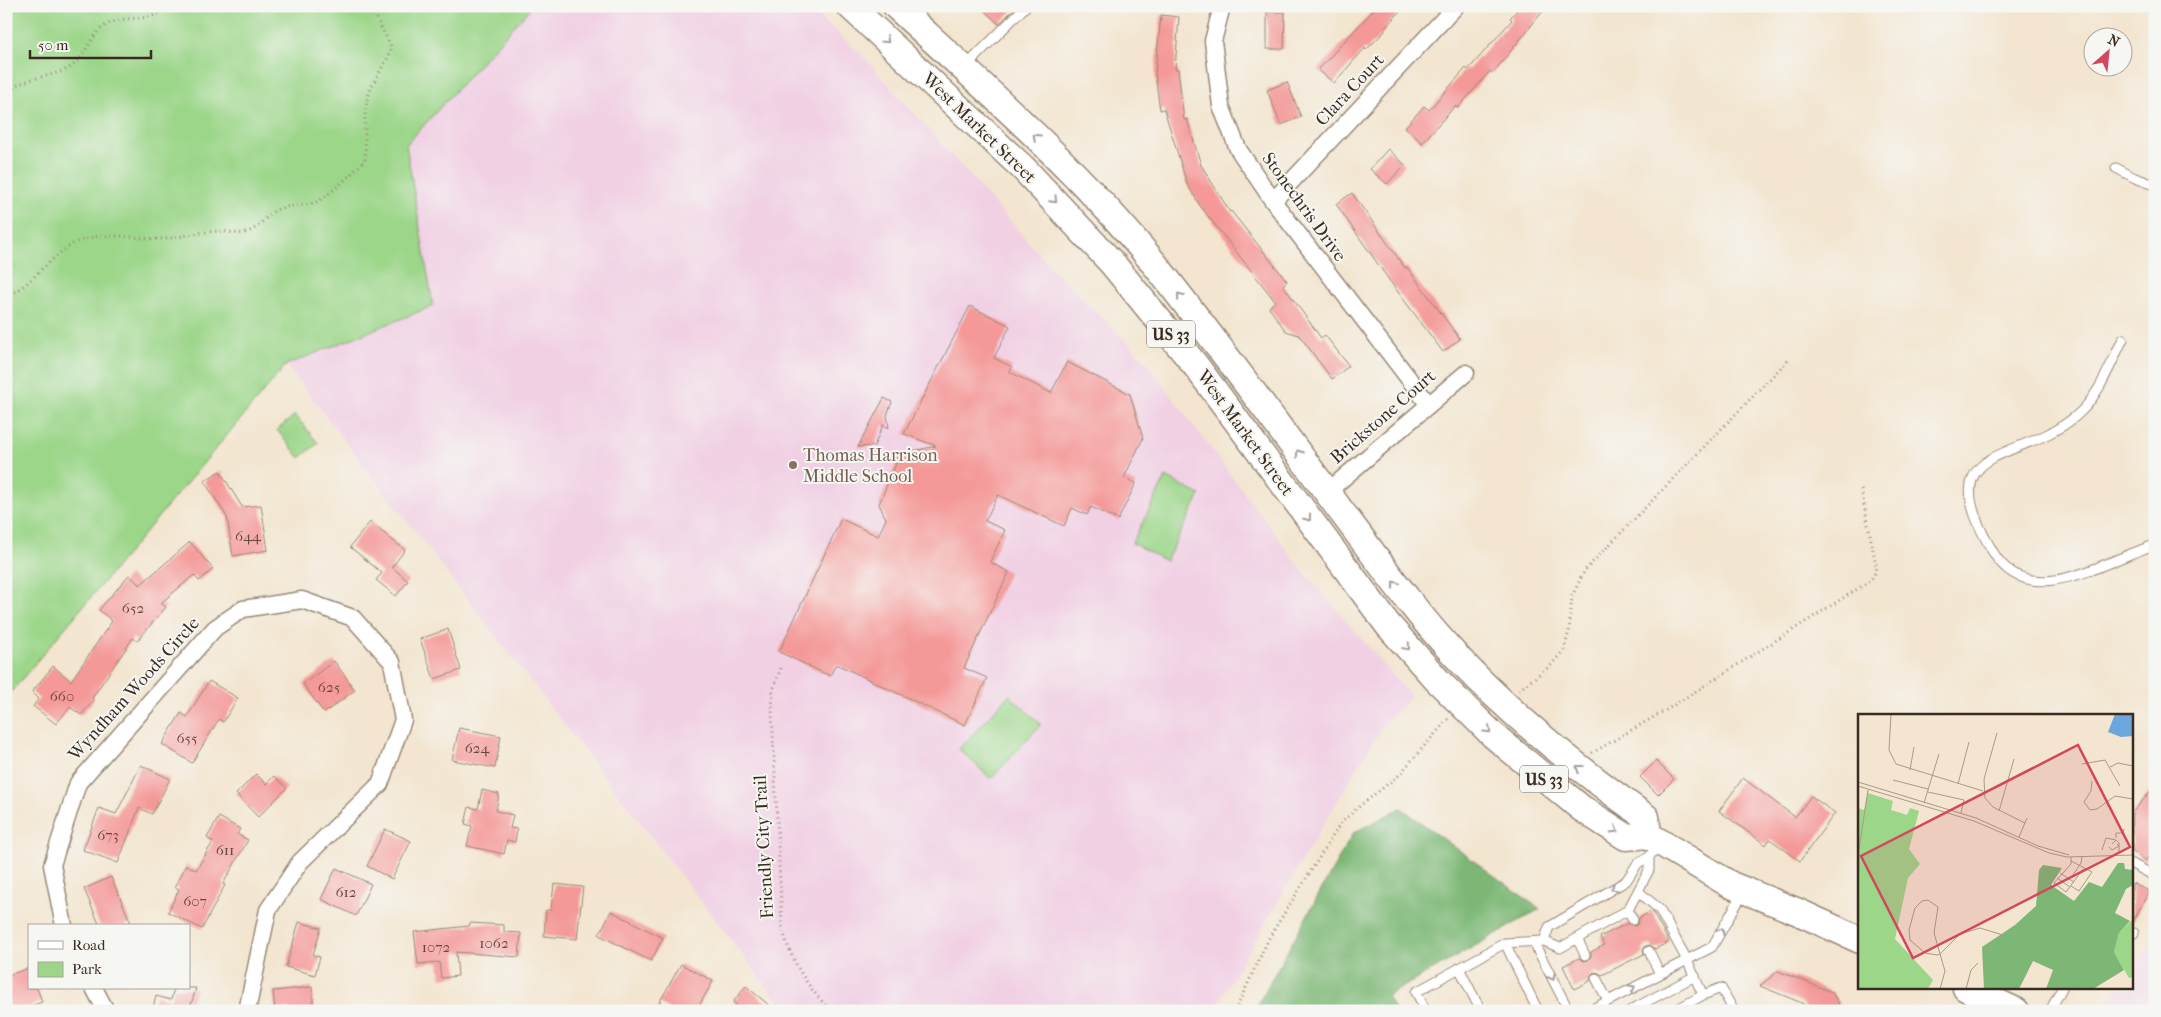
<svg xmlns="http://www.w3.org/2000/svg" width="2161" height="1017" font-family="'IM FELL French Canon',serif">
  <style>
    .built { fill: #f1d0e4 }
    .green { fill: #9bd689; stroke: #6b8054 }
    .forest { fill: #7cb775; stroke: #5c704a }
    .building { fill: #f49998 }
    .lines { fill: none; stroke-linecap: round; stroke-linejoin: round }
    .lane-casing { stroke: #978876; stroke-width: 11 }
    .street-casing { stroke: #978876; stroke-width: 19 }
    .primary-casing { stroke: #978876; stroke-width: 29 }
    .path { stroke: #978876; stroke-width: 3; stroke-dasharray: 1 4; stroke-linecap: butt }
    .lane { stroke: #fff; stroke-width: 9 }
    .street { stroke: #fff; stroke-width: 16 }
    .primary { stroke: #fff; stroke-width: 26 }
    .oneway { stroke: #a79f9a }
    .education-dot { fill: #8d6e63; stroke: #f6f6f2; stroke-width: 2 }
    .labels { text-anchor: middle; dominant-baseline: central; stroke-width: 4; stroke-linejoin: round; paint-order: stroke }
    .number-label { font-size: 15px; fill: #69463c }
    .shield { fill: #f6f6f2; stroke: #73675e; stroke-width: 1 }
    .shield-label { font-size: 16px; font-weight: bold; fill: #3b2a1e }
    .street-label { font-size: 18px; fill: #3b2a1e; stroke: #f6f6f2 }
    .education-label { font-size: 18px; fill: #785e54; stroke: #f6f6f2; text-anchor: start }
    .inset-road { fill: none; stroke: #a99a88; stroke-width: 1 }
    .view { fill: #d1495b; fill-opacity: 0.15; stroke: #d1495b; stroke-width: 2.5 }
    .inset-edge { fill: none; stroke: #3b2a1e; stroke-width: 2.5 }
  </style>
  <rect width="100%" height="100%" fill="#f6f6f2"/>
  <filter id="ink" filterUnits="userSpaceOnUse"><feTurbulence type="fractalNoise" baseFrequency=".02" numOctaves="2"/><feDisplacementMap in="SourceGraphic" scale="10" xChannelSelector="R" yChannelSelector="G"/><feConvolveMatrix kernelMatrix="1 2 1 2 8 2 1 2 1" color-interpolation-filters="sRGB"/></filter>
  <filter id="wash" filterUnits="userSpaceOnUse"><feTurbulence type="fractalNoise" baseFrequency=".0096" numOctaves="4" result="noise"/><feDisplacementMap in="SourceGraphic" scale="20" xChannelSelector="R" yChannelSelector="G"/><feGaussianBlur stdDeviation="1.12" result="paint"/><feColorMatrix in="noise" values="0 0 0 0 0 0 0 0 0 0 0 0 0 0 0 0 0 1.4 0 .05"/><feComposite in="paint" operator="in"/></filter>
  <g filter="url(#wash)">
    <rect width="100%" height="100%" fill="#f3e5cf"/>
    <path class="built" d="M 532,6 L 808,6 L 866,59 L 1055,272 L 1143,358 L 1299,566 L 1411,696 L 1381,728 L 1213,1011 L 786,1011 L 286,365 L 433,306 L 406,145 Z
      M 2155,940 L 2155,1011 L 2101,1011 L 2118,988 L 2132,988 L 2132,970 Z"/>
    <path class="green" d="M 6,6 L 532,6 L 406,145 L 433,306 L 286,365 L 6,698 Z
      M 295,415 L 318,443 L 300,458 L 277,430 Z
      M 1166,477 L 1200,495 L 1166,561 L 1132,543 Z
      M 1009,695 L 1041,724 L 991,779 L 959,749 Z"/>
    <path class="forest" d="M 1401,808 L 1540,909 L 1387,996 L 1395,1011 L 1254,1011 L 1353,833 Z"/>
    <g id="blocks">
      <path class="building" d="M 979,6 L 1017,6 L 999,24 Z
        M 1377,6 L 1405,6 L 1384,29 L 1385,31 L 1366,50 L 1365,48 L 1334,83 L 1318,70 Z
        M 1521,6 L 1547,6 L 1493,73 L 1490,71 L 1458,108 L 1455,106 L 1422,143 L 1405,127 L 1424,106 L 1429,110 L 1466,68 L 1468,70 L 1512,20 L 1510,18 Z
        M 1267,12 L 1285,12 L 1284,49 L 1267,49 Z
        M 1161,15 L 1179,17 L 1175,69 L 1178,69 L 1184,120 L 1187,119 L 1201,165 L 1230,212 L 1231,211 L 1287,281 L 1283,285 L 1321,338 L 1325,335 L 1349,366 L 1332,379 L 1299,335 L 1286,331 L 1269,308 L 1275,301 L 1201,207 L 1187,184 L 1164,109 L 1160,110 L 1155,74 Z
        M 1287,82 L 1301,117 L 1281,125 L 1267,90 Z
        M 1388,149 L 1405,165 L 1387,184 L 1370,169 Z
        M 1352,193 L 1405,268 L 1407,267 L 1460,339 L 1443,352 L 1389,280 L 1336,204 Z
        M 970,306 L 1010,326 L 994,358 L 1012,367 L 1010,372 L 1051,393 L 1067,362 L 1130,394 L 1143,438 L 1124,478 L 1136,483 L 1118,520 L 1091,507 L 1087,515 L 1072,508 L 1064,526 L 998,495 L 985,521 L 1005,530 L 990,562 L 1009,572 L 964,668 L 987,678 L 965,725 L 836,664 L 830,676 L 779,652 L 841,519 L 878,536 L 886,519 L 879,504 L 900,454 L 936,446 L 904,434 Z
        M 884,398 L 892,402 L 887,415 L 889,428 L 883,425 L 874,446 L 858,447 Z
        M 220,471 L 242,507 L 261,505 L 268,550 L 233,556 L 227,517 L 204,481 Z
        M 370,522 L 405,550 L 392,567 L 408,581 L 396,596 L 376,580 L 382,573 L 350,547 Z
        M 190,542 L 213,569 L 199,581 L 194,575 L 161,603 L 166,607 L 137,641 L 133,638 L 92,698 L 94,700 L 81,715 L 70,707 L 56,724 L 33,706 L 39,699 L 32,692 L 53,666 L 71,681 L 112,621 L 99,610 L 129,575 L 140,585 Z
        M 448,629 L 461,670 L 434,679 L 420,639 Z
        M 334,661 L 355,690 L 324,713 L 303,684 Z
        M 209,681 L 238,698 L 223,722 L 219,719 L 192,763 L 162,744 L 181,713 L 187,717 Z
        M 459,728 L 501,736 L 495,768 L 452,760 Z
        M 1656,761 L 1674,779 L 1658,795 L 1640,777 Z
        M 141,765 L 170,779 L 152,814 L 139,808 L 118,863 L 83,850 L 99,808 L 116,814 Z
        M 256,774 L 266,784 L 274,776 L 287,788 L 258,817 L 236,794 Z
        M 1743,778 L 1795,817 L 1811,796 L 1835,813 L 1800,861 L 1770,839 L 1766,845 L 1719,811 Z
        M 2155,786 L 2155,849 L 2145,861 L 2132,850 L 2132,813 Z
        M 482,790 L 499,794 L 496,811 L 513,815 L 510,828 L 517,829 L 515,842 L 507,840 L 504,854 L 467,846 L 472,826 L 465,824 L 469,807 L 478,809 Z
        M 219,817 L 240,829 L 237,834 L 248,840 L 223,884 L 225,885 L 202,929 L 168,912 L 179,889 L 175,887 L 186,865 L 196,870 L 213,842 L 207,838 Z
        M 385,829 L 411,841 L 392,879 L 367,866 Z
        M 336,868 L 371,884 L 356,916 L 321,899 Z
        M 111,877 L 131,923 L 124,926 L 100,926 L 84,889 Z
        M 2132,883 L 2149,891 L 2132,924 Z
        M 554,884 L 583,887 L 577,939 L 544,936 L 546,910 L 551,910 Z
        M 611,911 L 663,938 L 651,961 L 599,935 Z
        M 1652,911 L 1669,942 L 1655,949 L 1650,945 L 1646,946 L 1643,950 L 1644,954 L 1602,975 L 1599,973 L 1594,972 L 1591,975 L 1590,981 L 1574,989 L 1563,966 L 1579,958 L 1584,961 L 1588,960 L 1591,956 L 1591,952 L 1604,945 L 1600,937 L 1628,923 L 1635,926 L 1638,923 L 1639,918 Z
        M 299,922 L 321,928 L 313,955 L 320,957 L 315,975 L 286,967 Z
        M 470,923 L 504,925 L 504,932 L 521,933 L 519,957 L 456,952 L 458,976 L 441,978 L 439,962 L 418,964 L 414,932 L 469,926 Z
        M 681,964 L 713,981 L 696,1011 L 672,1011 L 659,1003 Z
        M 29,968 L 29,988 L 37,988 L 42,1002 L 18,1011 L 11,1011 L 6,997 L 6,976 Z
        M 1778,971 L 1832,992 L 1839,1004 L 1828,1011 L 1807,1011 L 1802,1003 L 1760,986 Z
        M 746,986 L 776,1011 L 744,1011 L 733,1002 Z
        M 312,987 L 314,1011 L 289,1011 L 289,1008 L 275,1010 L 273,991 Z
        M 174,988 L 196,988 L 191,1005 L 197,1006 L 196,1011 L 152,1011 L 156,996 L 171,1000 Z"/>
    </g>
  </g>
  <g filter="url(#ink)">
    <use href="#blocks" fill-opacity="0" stroke="#978876" stroke-width="1"/>
    <g class="lines">
      <g class="lane-casing">
        <path id="lane" d="M 966,66 L 1026,6
          M 2116,168 L 2135,178 L 2155,185
          M 2123,339 C 2110,365 2099,397 2076,416 C 2020,464 1927,441 1993,552 C 2029,614 2107,559 2155,545
          M 2132,864 L 2155,876
          M 1639,892 L 1659,909 L 1687,960 L 1703,995 L 1721,988 L 1734,1011
          M 1628,910 L 1633,920
          M 2132,933 L 2134,933
          M 1577,938 L 1585,955
          M 1544,941 L 1549,927 L 1626,881 L 1638,863 L 1649,857 L 1652,853
          M 1505,943 L 1538,1011
          M 1534,943 L 1569,1011
          M 1649,951 L 1660,974
          M 1459,968 L 1481,1011
          M 1596,978 L 1608,1001
          M 1426,1011 L 1416,992 L 1505,943 L 1544,941 L 1560,948 L 1628,910 L 1649,870 L 1649,857
          M 1589,1011 L 1712,947 L 1743,893
          M 1629,1011 L 1695,976
          M 1674,1011 L 1703,995
          M 2050,1011 L 2062,988"/>
      </g>
      <g class="street-casing">
        <path id="street" d="M 1222,6 L 1213,41 L 1221,106 L 1238,149 L 1273,201 L 1429,405
          M 1273,201 L 1456,6
          M 1327,492 L 1466,373
          M 64,926 L 52,865 L 78,783 L 215,628 L 243,609 L 302,600 L 353,618 L 392,662 L 403,720 L 380,784 L 300,862 L 268,910 L 247,1011
          M 94,988 L 106,1011"/>
      </g>
      <g class="primary-casing">
        <path id="primary" d="M 850,6 L 1024,169 L 1112,263 L 1196,366 L 1388,625 L 1438,681 L 1493,735 L 1581,808 L 1626,837 L 1648,835 L 1731,885 L 1796,911 L 1860,940
          M 896,6 C 985,88 1076,168 1153,262 C 1217,342 1277,424 1338,507 C 1376,557 1412,609 1455,655 C 1513,717 1578,769 1646,817 L 1648,835
          M 1966,988 L 2016,1011"/>
      </g>
      <path class="path" d="M 6,95 C 23,75 49,79 69,68 C 87,58 90,31 110,23 C 131,14 152,24 168,6
        M 6,297 C 36,283 54,248 85,239 C 110,231 138,240 164,239 C 185,237 206,229 228,232 C 236,233 242,235 250,231 C 260,227 266,215 276,210 C 288,204 301,207 313,203 C 326,200 355,170 365,160 C 367,140 362,121 367,101 C 371,82 385,66 392,48 L 370,6
        M 6,593 C 11,607 12,616 6,629
        M 781,668 L 773,690 L 772,713 L 782,926 C 789,957 808,990 832,1011
        M 1519,690 L 1551,665 L 1564,650 L 1569,631 L 1572,596 L 1585,570 L 1788,360
        M 1592,753 L 1666,710 L 1870,581 L 1875,573 L 1876,565 L 1861,489
        M 1235,1011 L 1270,936 L 1341,823 L 1356,809 L 1398,776 L 1449,718"/>
      <use href="#lane" class="lane"/>
      <use href="#street" class="street"/>
      <use href="#primary" class="primary"/>
    </g>
    <defs><path id="oneway-chevron" d="M-2-3.5L2.5 0L-2 3.5" fill="none" stroke-width="1.6" stroke-linecap="round" stroke-linejoin="round" transform="scale(1.25)"/></defs>
    <g class="oneway">
      <use href="#oneway-chevron" transform="translate(886 40) rotate(43)"/>
      <use href="#oneway-chevron" transform="translate(1036 137) rotate(-136)"/>
      <use href="#oneway-chevron" transform="translate(1054 200) rotate(47)"/>
      <use href="#oneway-chevron" transform="translate(1180 296) rotate(-129)"/>
      <use href="#oneway-chevron" transform="translate(1299 453) rotate(-126)"/>
      <use href="#oneway-chevron" transform="translate(1308 518) rotate(54)"/>
      <use href="#oneway-chevron" transform="translate(1395 584) rotate(-127)"/>
      <use href="#oneway-chevron" transform="translate(1407 647) rotate(49)"/>
      <use href="#oneway-chevron" transform="translate(1488 730) rotate(43)"/>
      <use href="#oneway-chevron" transform="translate(1579 768) rotate(-143)"/>
      <use href="#oneway-chevron" transform="translate(1615 830) rotate(31)"/>
      <use href="#oneway-chevron" transform="translate(1614 888) rotate(149)"/>
      <use href="#oneway-chevron" transform="translate(1721 931) rotate(-60)"/>
      <use href="#oneway-chevron" transform="translate(1552 977) rotate(62)"/>
      <use href="#oneway-chevron" transform="translate(1632 988) rotate(-27)"/>
    </g>
  </g>
  <circle class="education-dot" cx="793" cy="465" r="5"/>
  <g class="labels">
    <g class="number-label">
      <text x="248" y="536">644</text>
      <text x="133" y="608">652</text>
      <text x="329" y="687">625</text>
      <text x="62" y="696">660</text>
      <text x="187" y="738">655</text>
      <text x="477" y="748">624</text>
      <text x="108" y="835">673</text>
      <text x="225" y="850">611</text>
      <text x="346" y="892">612</text>
      <text x="195" y="901">607</text>
      <text x="494" y="943">1062</text>
      <text x="436" y="947">1072</text>
    </g>
    <g class="shield">
      <rect x="1147" y="320.5" width="48" height="27" rx="4"/>
      <rect x="1520" y="765.5" width="48" height="27" rx="4"/>
    </g>
    <g class="shield-label">
      <text x="1171" y="334">US 33</text>
      <text x="1544" y="779">US 33</text>
    </g>
    <g class="street-label">
      <text transform="translate(1350 90) rotate(-47)">Clara Court</text>
      <text transform="translate(979 128) rotate(44)">West Market Street</text>
      <text transform="translate(1304 207) rotate(54)">Stonechris Drive</text>
      <text transform="translate(1383 417) rotate(-41)">Brickstone Court</text>
      <text transform="translate(1245 433) rotate(54)">West Market Street</text>
      <text transform="translate(134 689) rotate(-48)">Wyndham Woods Circle</text>
      <text transform="translate(764 847) rotate(-93)">Friendly City Trail</text>
    </g>
    <g class="education-label">
      <text x="803" y="455">Thomas Harrison<tspan x="803" dy="21">Middle School</tspan></text>
    </g>
  </g>
  <g transform="translate(1858 714)">
    <rect width="275" height="275" fill="#f3e5cf"/>
    <path d="M 10,79 L 35,87 L 33,96 L 49,101 L 52,94 L 61,97 L 51,135 L 62,150 L 50,164 L 37,225 L 75,266 L 70,275 L 0,275 L 0,94 L 6,96 ZM 275,205 L 275,263 L 271,264 L 256,238 L 261,219 Z" fill="#9bd689"/>
    <path d="M 260,149 L 266,149 L 267,155 L 275,156 L 275,171 L 268,175 L 257,199 L 272,207 L 261,219 L 256,238 L 266,256 L 235,275 L 188,275 L 195,256 L 175,247 L 161,275 L 126,275 L 124,233 L 157,211 L 178,192 L 181,156 L 185,151 L 204,154 L 193,171 L 216,187 L 231,168 L 244,173 Z" fill="#7cb775"/>
    <path d="M 257,0 L 275,0 L 275,22 L 263,23 L 250,18 Z" fill="#6ba6dc"/>
    <path class="inset-road" d="M 33,0 L 31,36 L 38,50 L 125,77M 139,19 L 126,65 L 127,84 L 135,93 L 167,109M 224,50 L 247,46 L 262,72M 252,53 L 260,49 L 275,52M 52,56 L 56,33M 35,66 L 70,75M 234,67 L 233,77 L 226,88 L 232,96 L 239,95 L 257,82 L 275,85M 0,68 L 118,104 L 180,132 L 211,141M 100,70 L 111,28M 0,72 L 116,107 L 191,139 L 209,143 L 275,141M 70,78 L 106,86 L 103,99M 66,89 L 81,40M 141,97 L 156,45M 161,123 L 169,104M 258,124 L 258,119 L 265,119 L 266,115M 254,130 L 258,126 L 261,129 L 261,140M 251,133 L 254,136 L 261,132 L 259,130M 1,135 L 10,76M 244,136 L 248,124 L 258,126M 213,143 L 213,150 L 196,169 L 208,178 L 225,155M 202,159 L 216,168M 199,164 L 212,173M 213,164 L 223,149 L 224,143M 213,172 L 221,177 L 234,158 L 213,147M 70,186 L 80,193 L 76,219 L 82,240 L 79,241 L 67,239 L 52,226 L 51,216 L 57,194 L 64,187 ZM 82,275 L 87,257 L 82,240 L 102,220 L 122,214 L 148,222M 108,275 L 113,256 L 120,249"/>
    <path class="view" d="M 220,31 L 272,133 L 55,244 L 3,142 Z"/>
    <rect width="275" height="275" class="inset-edge"/>
  </g>
  <rect width="2161" height="1017" fill="none" stroke="#f6f6f2" stroke-width="25"/>
  <rect x="28" y="924" width="162" height="65" fill="#f6f6f2" stroke="#aba49d"/>
  <rect x="38" y="941" width="25" height="8" fill="#ffffff" stroke="#aba49d"/>
  <text x="72" y="950" font-size="15" fill="#3b2a1e">Road</text>
  <rect x="38" y="962" width="25" height="15" fill="#9bd689" stroke="#aba49d"/>
  <text x="72" y="974" font-size="15" fill="#3b2a1e">Park</text>
  <g transform="translate(2108 52) rotate(27)"><circle r="24" fill="#f6f6f2" stroke="#aba49d"/>
  <path d="M0-4L9 19L0 12L-9 19Z" fill="#d1495b"/>
  <text y="-8" font-size="14" font-weight="bold" text-anchor="middle" fill="#3b2a1e">N</text>
  </g>
  <path d="M30 50v8h121v-8" fill="none" stroke="#3b2a1e" stroke-width="2.5"/>
  <text x="38" y="50" font-size="15" fill="#3b2a1e" stroke="#f6f6f2" stroke-width="4" paint-order="stroke">50 m</text>
</svg>
